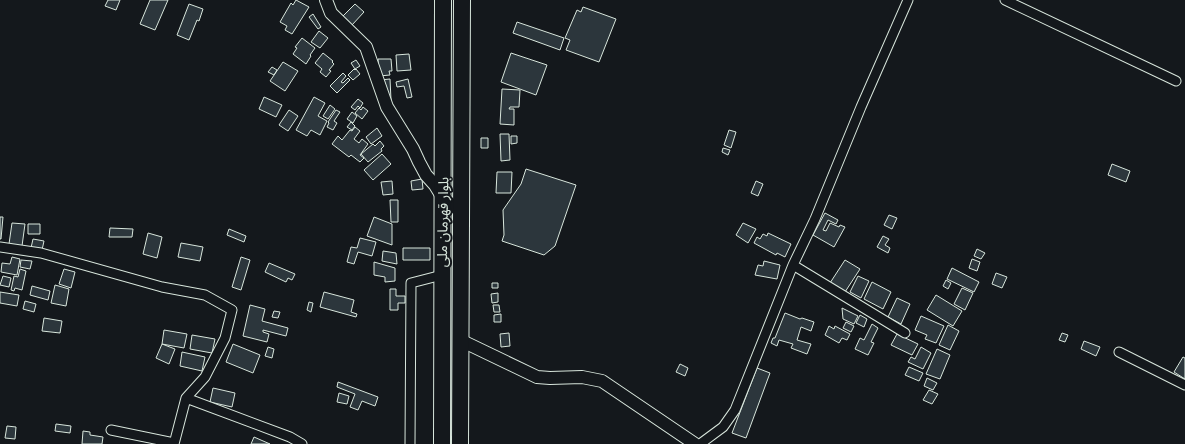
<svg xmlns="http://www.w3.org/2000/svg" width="1185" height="444" font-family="'Titillium Web','Noto Sans Arabic',sans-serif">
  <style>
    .building { fill: #2c363c; stroke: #d8e6dc }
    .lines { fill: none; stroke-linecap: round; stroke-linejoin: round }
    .street-casing { stroke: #d8e6dc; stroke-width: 11 }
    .secondary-casing { stroke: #d8e6dc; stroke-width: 14 }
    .highway-casing { stroke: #d8e6dc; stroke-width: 18 }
    .street { stroke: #14181c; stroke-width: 9 }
    .secondary { stroke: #14181c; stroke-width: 12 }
    .highway { stroke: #14181c; stroke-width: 16 }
    .labels { text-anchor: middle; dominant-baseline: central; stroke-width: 4; stroke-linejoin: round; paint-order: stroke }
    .street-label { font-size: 14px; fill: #d8e6dc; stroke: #14181c }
  </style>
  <rect width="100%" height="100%" fill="#14181c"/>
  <path class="building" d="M 108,0 L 120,0 L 116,10 L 105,6 Z
    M 150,0 L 168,0 L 155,30 L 140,24 Z
    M 296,0 L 309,7 L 292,34 L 285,30 L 287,26 L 280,22 L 291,3 L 293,5 Z
    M 189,4 L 203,9 L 199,21 L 197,20 L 189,40 L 177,35 Z
    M 355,4 L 364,12 L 352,25 L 343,16 Z
    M 583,7 L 616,19 L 599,62 L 566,50 L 570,40 L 565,38 L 577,10 L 581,12 Z
    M 313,14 L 321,27 L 318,29 L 309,17 Z
    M 517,22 L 564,38 L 560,50 L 513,33 Z
    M 319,31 L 328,38 L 320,48 L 311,42 Z
    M 302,38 L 315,48 L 310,55 L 311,56 L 306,64 L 293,54 L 297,48 L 295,47 Z
    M 323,53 L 333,61 L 332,62 L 334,64 L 329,70 L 331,71 L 326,77 L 320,72 L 322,69 L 315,63 Z
    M 511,53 L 547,65 L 536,95 L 501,82 Z
    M 409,54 L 411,70 L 397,71 L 396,55 Z
    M 378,59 L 391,59 L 392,71 L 389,71 L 390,75 L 379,76 Z
    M 356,60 L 360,66 L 355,69 L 351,63 Z
    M 283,62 L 298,71 L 285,91 L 270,81 Z
    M 272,67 L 277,70 L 274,75 L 268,72 Z
    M 354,69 L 355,70 L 356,69 L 360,74 L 353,80 L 348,75 Z
    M 343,73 L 346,76 L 341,82 L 343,83 L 348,78 L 350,80 L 337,93 L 330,86 Z
    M 390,79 L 391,100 L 386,100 L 380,80 Z
    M 408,79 L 412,97 L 407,98 L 404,86 L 397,87 L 396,82 Z
    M 502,89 L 520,90 L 519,107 L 510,107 L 509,109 L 514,109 L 514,125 L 500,124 Z
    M 264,97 L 282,105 L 276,117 L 259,109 Z
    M 314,97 L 325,103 L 318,116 L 327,121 L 320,135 L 311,130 L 307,136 L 296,130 Z
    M 358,99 L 363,103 L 360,108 L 358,106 L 355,110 L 351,107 Z
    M 330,105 L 335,109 L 328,119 L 323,116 Z
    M 363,107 L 368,111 L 362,119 L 355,113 L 359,108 L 361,110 Z
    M 289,110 L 298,116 L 288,131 L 279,125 Z
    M 336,110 L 340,112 L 334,121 L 337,123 L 333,130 L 327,127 L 329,123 L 328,122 Z
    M 352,112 L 357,116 L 353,123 L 347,119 Z
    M 351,122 L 355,126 L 352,130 L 347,127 Z
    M 355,127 L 360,131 L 354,139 L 359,143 L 362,139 L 368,144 L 360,155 L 364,158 L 360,162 L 351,155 L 349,157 L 332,144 L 338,136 L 342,140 L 350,130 L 352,131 Z
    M 377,128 L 382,136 L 371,144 L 366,137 Z
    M 729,130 L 736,132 L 731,148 L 724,145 Z
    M 500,134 L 509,134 L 510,160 L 501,161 Z
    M 511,136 L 517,136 L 517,143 L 511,144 Z
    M 481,138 L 488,138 L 488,148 L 481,148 Z
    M 380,141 L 384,146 L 381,149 L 382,151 L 368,162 L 361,154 L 373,144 L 375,146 Z
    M 723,148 L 730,150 L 728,155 L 722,152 Z
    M 382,154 L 391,164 L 373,180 L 364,170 Z
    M 1112,164 L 1130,171 L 1126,182 L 1108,175 Z
    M 526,169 L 576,185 L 555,246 L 544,255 L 502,241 L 504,235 L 503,210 L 521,184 Z
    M 497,172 L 512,172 L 511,193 L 496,193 Z
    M 422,179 L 423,189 L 412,190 L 411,181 Z
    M 392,181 L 393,194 L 383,195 L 381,182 Z
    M 756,181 L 763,184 L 758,196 L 751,193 Z
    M 390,200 L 398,200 L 398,222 L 391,222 Z
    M 825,213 L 838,220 L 836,224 L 828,220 L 823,230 L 826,231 L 830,223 L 839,227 L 840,225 L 845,227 L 834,247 L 813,235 Z
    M 889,215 L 897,218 L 892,229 L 884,225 Z
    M 0,217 L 3,217 L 1,239 L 0,239 Z
    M 374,217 L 392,224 L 392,245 L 367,236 Z
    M 12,223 L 25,224 L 22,246 L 9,244 Z
    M 743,223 L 756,229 L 748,243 L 736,235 Z
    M 28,224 L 40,224 L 40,234 L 28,234 Z
    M 110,228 L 133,229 L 132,237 L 109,237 Z
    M 229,229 L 246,236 L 244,242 L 227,235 Z
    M 148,233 L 162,237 L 157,258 L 143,254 Z
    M 768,233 L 791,244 L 785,257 L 777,253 L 776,255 L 754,243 L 757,237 L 760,239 L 763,234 L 767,236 Z
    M 883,236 L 889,239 L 885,245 L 890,248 L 888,253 L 877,247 Z
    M 360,238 L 376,242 L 372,256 L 358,252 L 354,264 L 347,262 L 351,247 L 357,248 Z
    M 33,239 L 44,241 L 42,250 L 31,248 Z
    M 181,243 L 203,247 L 200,261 L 178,257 Z
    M 403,248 L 430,248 L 430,260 L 403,260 Z
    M 977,249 L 985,253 L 981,259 L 974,256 Z
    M 383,251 L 396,253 L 397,264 L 382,261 Z
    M 12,257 L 20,259 L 17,275 L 1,272 L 2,263 L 10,264 Z
    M 241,257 L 250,260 L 241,290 L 232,287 Z
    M 972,259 L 980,262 L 977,271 L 969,268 Z
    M 21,260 L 32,261 L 30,269 L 20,267 Z
    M 845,260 L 860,269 L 845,292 L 830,283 Z
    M 764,261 L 780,265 L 777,279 L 755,275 L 758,265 L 763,266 Z
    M 374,262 L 395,268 L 395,281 L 385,282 L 385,277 L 374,275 Z
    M 269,263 L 295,274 L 292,280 L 288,278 L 286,282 L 265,272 Z
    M 952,268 L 979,282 L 974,292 L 947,279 Z
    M 20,269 L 26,271 L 22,290 L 15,288 L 14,291 L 11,290 L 14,276 L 18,277 Z
    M 64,269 L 75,272 L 71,288 L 59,284 Z
    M 996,273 L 1007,277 L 1002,288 L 992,284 Z
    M 3,276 L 11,278 L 9,287 L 0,285 Z
    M 858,276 L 869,281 L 861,298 L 850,292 Z
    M 946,280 L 951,283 L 948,289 L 943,286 Z
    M 872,282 L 891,292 L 883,309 L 864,299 Z
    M 492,283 L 498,283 L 498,288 L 492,288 Z
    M 55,285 L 69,289 L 66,306 L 51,303 Z
    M 32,286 L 50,291 L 48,300 L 30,295 Z
    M 962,288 L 973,293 L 965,310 L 954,304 Z
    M 390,289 L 396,289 L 396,296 L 405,296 L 405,303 L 398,303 L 398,310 L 390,310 Z
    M 0,292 L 19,295 L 17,306 L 0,303 Z
    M 324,292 L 354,300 L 351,312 L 357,314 L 356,317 L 320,307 Z
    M 498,293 L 498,302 L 492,303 L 491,294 Z
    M 936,295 L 962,311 L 953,326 L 927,310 Z
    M 897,298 L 910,304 L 901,324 L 888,317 Z
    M 25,301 L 36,304 L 34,312 L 23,309 Z
    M 309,302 L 313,303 L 311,312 L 307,310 Z
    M 250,305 L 265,309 L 262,321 L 288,328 L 286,336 L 263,330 L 263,332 L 269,334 L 267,342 L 243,336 Z
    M 493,305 L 499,305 L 500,312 L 494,312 Z
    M 842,308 L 858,316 L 854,324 L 843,319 Z
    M 274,311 L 280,312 L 278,318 L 272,317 Z
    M 785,313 L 800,319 L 802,318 L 814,322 L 811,331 L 801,327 L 797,340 L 811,344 L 807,354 L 791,348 L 793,344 L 779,340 L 777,346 L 771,343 L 773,338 L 775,338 Z
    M 501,314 L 501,322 L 494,322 L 494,315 Z
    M 860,315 L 867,319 L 864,327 L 856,323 Z
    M 921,316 L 944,326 L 936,343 L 925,339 L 927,335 L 915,330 Z
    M 44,318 L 62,321 L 60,333 L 42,331 Z
    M 846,322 L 854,326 L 851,332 L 843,328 Z
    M 872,324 L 878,328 L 871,342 L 874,343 L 868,355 L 855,349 L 860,338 L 864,340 Z
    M 948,325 L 959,331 L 950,350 L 939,345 Z
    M 829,326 L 834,329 L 835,326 L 850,334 L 847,340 L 842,338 L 839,343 L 825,335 Z
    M 164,330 L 187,334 L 184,348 L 162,344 Z
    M 509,333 L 510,346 L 501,347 L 500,334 Z
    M 1062,333 L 1068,335 L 1065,342 L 1059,340 Z
    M 897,334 L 918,344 L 912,355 L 891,345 Z
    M 192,335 L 215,339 L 212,353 L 190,349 Z
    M 1084,341 L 1100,347 L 1096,356 L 1081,349 Z
    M 162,344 L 175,349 L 169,364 L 156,358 Z
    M 233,344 L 260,355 L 253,373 L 226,362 Z
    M 268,347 L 274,349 L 272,358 L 265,356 Z
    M 921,347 L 931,353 L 923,369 L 908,362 L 911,357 L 915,359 Z
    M 937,349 L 950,355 L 940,379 L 926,374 Z
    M 182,352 L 205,357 L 202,371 L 180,366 Z
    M 1183,357 L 1185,358 L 1185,379 L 1174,372 Z
    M 680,364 L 688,368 L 685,376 L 676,372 Z
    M 909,367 L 923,373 L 919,381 L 905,375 Z
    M 757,368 L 770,373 L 746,438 L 732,433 Z
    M 927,378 L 937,383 L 933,390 L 924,386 Z
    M 338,382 L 378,397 L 375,406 L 362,401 L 358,410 L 350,407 L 355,394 L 337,387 Z
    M 213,388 L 235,393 L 232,407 L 210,402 Z
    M 929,390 L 938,394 L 932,404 L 923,400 Z
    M 339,393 L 349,396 L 347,404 L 337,402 Z
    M 56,424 L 71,426 L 70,433 L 55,431 Z
    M 7,426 L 16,427 L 15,439 L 5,438 Z
    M 83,431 L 90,432 L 90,435 L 103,437 L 102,444 L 82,444 Z
    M 254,437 L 270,444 L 251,444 Z"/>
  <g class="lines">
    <g class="street-casing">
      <path id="street" d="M 1005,0 L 1176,81
        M 0,247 L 41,253 L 162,287 L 205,295 L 232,310 L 225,338 L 205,377 L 186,398 L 174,444
        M 793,265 L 905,333
        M 1119,352 L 1185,385
        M 186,398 L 290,437 L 302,444
        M 111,430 L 174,443
        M 410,444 L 411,283 L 442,275
        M 700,444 L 723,427 L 735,410 L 793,265 L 815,219 L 861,107 L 908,0"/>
    </g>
    <g class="secondary-casing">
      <path id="secondary" d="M 326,0 L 331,13 L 366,47 L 387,107 L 413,149 L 419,162 L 426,175 L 435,185 L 443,198 L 461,212
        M 460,340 L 537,377 L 550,378 L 582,377 L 602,381 L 695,444"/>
    </g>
    <g class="highway-casing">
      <path id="highway" d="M 442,444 L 443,0
        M 460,444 L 462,0"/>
    </g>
    <use href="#street" class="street"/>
    <use href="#secondary" class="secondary"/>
    <use href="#highway" class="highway"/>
  </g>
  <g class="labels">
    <g class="street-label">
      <text transform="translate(442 222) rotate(-89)">بلوار قهرمان ملی</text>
    </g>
  </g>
</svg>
